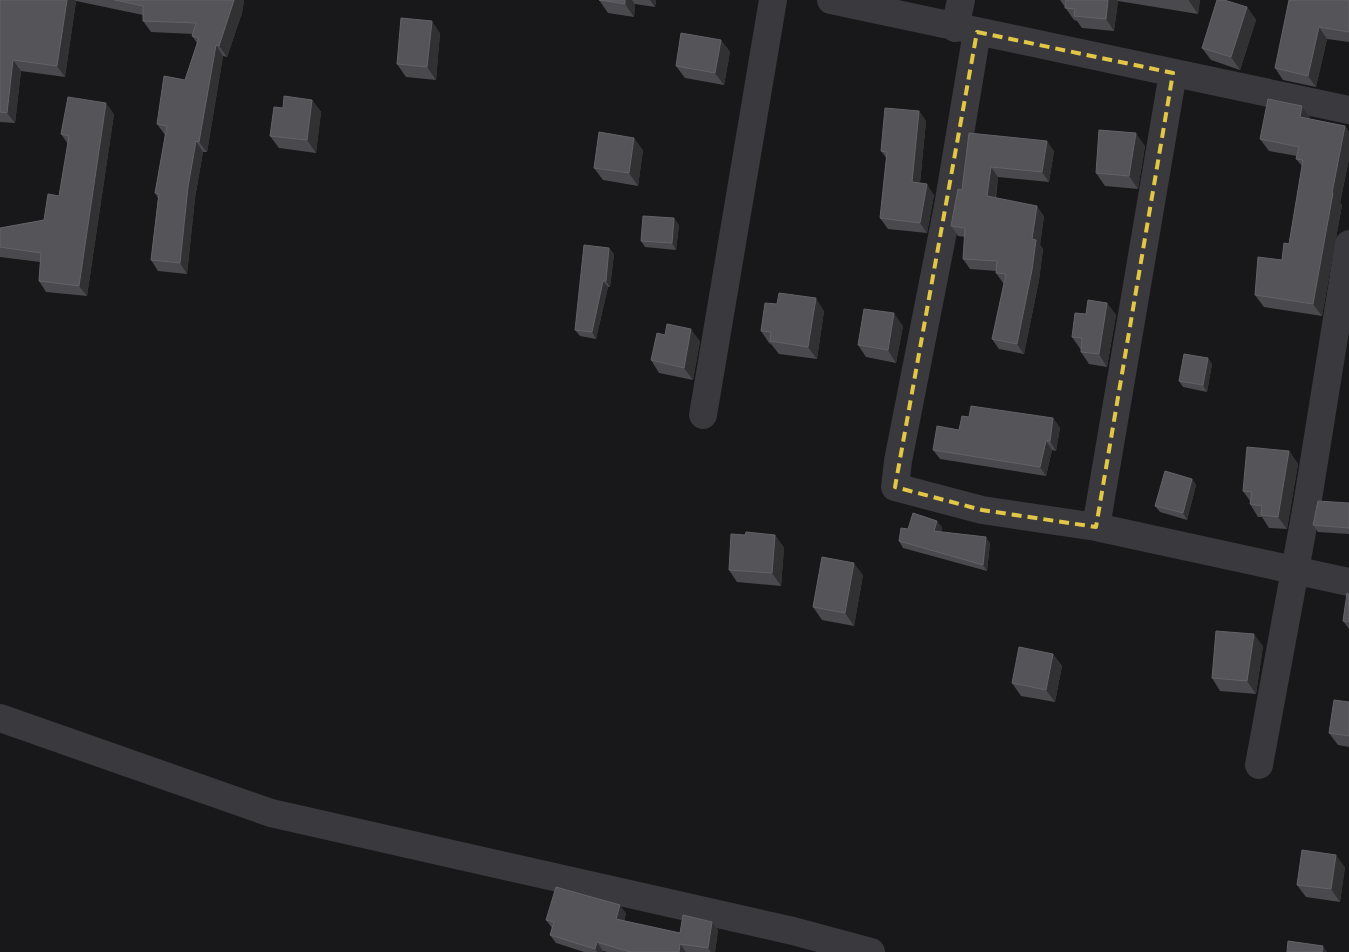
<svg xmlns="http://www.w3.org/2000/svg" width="1349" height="952" font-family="'Nunito Sans',sans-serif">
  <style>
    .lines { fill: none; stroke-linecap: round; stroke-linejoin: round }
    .minor { stroke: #39393e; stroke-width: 28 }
    .wall { fill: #49494e }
    .shaded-wall { fill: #313134 }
    .building { fill: #545459; stroke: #626268 }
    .marked { fill: none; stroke: #e2c646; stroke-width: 4; stroke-dasharray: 10 6; stroke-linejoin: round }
  </style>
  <rect width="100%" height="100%" fill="#181719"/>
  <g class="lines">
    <path class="minor" d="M 831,0 L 1349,110
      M 955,28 L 961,0
      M 977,32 L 948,206 L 898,461 L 895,487 L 982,510 L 1096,527 L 1349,582
      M 703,415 L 773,0
      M 1096,527 L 1173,73
      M 0,718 L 271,813 L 793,931 L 871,952
      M 1259,765 L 1307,505 L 1349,244"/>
  </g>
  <path class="wall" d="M 0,0 L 244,0 L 242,13 L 227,57 L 223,56 L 207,152 L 203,152 L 195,198 L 187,274 L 158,271 L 151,260 L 158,198 L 155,193 L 165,135 L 157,124 L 185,80 L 197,43 L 192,36 L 193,34 L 151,32 L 143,21 L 143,15 L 76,1 L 65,77 L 21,71 L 15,123 L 0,122 Z
    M 599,0 L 656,0 L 655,7 L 635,4 L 634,17 L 608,13 Z
    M 1060,0 L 1200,0 L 1198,14 L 1118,1 L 1114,31 L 1082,28 L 1077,21 L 1074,20 Z
    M 1349,0 L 1349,42 L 1327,39 L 1316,87 L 1283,80 L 1275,68 Z
    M 1247,7 L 1256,20 L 1240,70 L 1211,60 L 1202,48 Z
    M 440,33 L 436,80 L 406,77 L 397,64 Z
    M 721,40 L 730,52 L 724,85 L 685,78 L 676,66 Z
    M 312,100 L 321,112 L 316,153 L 279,148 L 270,136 L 283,108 Z
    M 1302,106 L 1310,118 L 1310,119 L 1345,126 L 1349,132 L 1349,159 L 1340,203 L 1342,205 L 1322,316 L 1264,307 L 1255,295 L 1282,260 L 1289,244 L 1302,166 L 1296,159 L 1297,156 L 1269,151 L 1260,139 Z
    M 919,111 L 926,121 L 920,183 L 934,195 L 927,233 L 888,229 L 880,218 L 887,159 L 881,151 Z
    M 114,114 L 87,296 L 46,292 L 39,281 L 40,262 L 0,257 L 0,228 L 44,220 L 59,196 L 68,144 L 61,134 Z
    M 969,133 L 1054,151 L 1049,182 L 998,177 L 996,198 L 1044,216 L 1040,245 L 1043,249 L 1039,280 L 1024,354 L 999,349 L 992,339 L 1004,283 L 1003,283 L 996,273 L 996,271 L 970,269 L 963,259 L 965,237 L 958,236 L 951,226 L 962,190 Z
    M 1145,146 L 1138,189 L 1105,186 L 1096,173 Z
    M 643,150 L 638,186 L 603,180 L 594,168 Z
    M 679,225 L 676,250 L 645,247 L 641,241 Z
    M 609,248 L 614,254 L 610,287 L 608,287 L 596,339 L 580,336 L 575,330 Z
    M 1107,303 L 1116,315 L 1107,367 L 1089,364 L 1081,352 L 1081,350 L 1072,337 L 1086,314 Z
    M 777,304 L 824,311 L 817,359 L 779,354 L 771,344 L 769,343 L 761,331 Z
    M 903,326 L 896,363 L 866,357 L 858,345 Z
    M 700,341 L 693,380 L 659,373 L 651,360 Z
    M 1208,358 L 1212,364 L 1207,392 L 1183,387 L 1179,381 Z
    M 969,417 L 1053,418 L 1060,428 L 1056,451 L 1052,450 L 1046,476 L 940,459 L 933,450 L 959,430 Z
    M 1289,451 L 1298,464 L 1287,529 L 1269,528 L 1262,517 L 1258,517 L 1250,504 L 1250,501 L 1243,491 Z
    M 1192,479 L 1196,485 L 1187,520 L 1160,512 L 1155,506 Z
    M 1349,503 L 1349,534 L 1318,532 L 1313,525 Z
    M 942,527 L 941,532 L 990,543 L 987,571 L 903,548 L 899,541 L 908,529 Z
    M 745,535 L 775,535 L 784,548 L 781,586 L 737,582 L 729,570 Z
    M 863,575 L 854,626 L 822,620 L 813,607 Z
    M 1349,594 L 1349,629 L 1343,621 Z
    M 1263,646 L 1256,694 L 1220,691 L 1212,678 Z
    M 1053,654 L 1062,666 L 1055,702 L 1021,696 L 1012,683 Z
    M 1349,702 L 1349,747 L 1338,745 L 1329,733 Z
    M 1345,867 L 1340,902 L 1306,897 L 1297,885 Z
    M 626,913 L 624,921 L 680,933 L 712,922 L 718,930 L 715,952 L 607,952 L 603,951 L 602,952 L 584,952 L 556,943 L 550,935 L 552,928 L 546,920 Z"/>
  <path class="shaded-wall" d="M 67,0 L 75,0 L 76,1 L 65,77 L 57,66 Z
    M 234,0 L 244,0 L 242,13 L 227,57 L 219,46 Z
    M 625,0 L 632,0 L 635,4 L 634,17 L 625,4 Z
    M 650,0 L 656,0 L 655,7 Z
    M 1108,0 L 1117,0 L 1118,1 L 1114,31 L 1106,19 Z
    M 1189,0 L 1200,0 L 1198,14 L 1189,1 Z
    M 1247,7 L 1256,20 L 1240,70 L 1231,57 Z
    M 432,21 L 440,33 L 436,80 L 427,67 Z
    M 1319,27 L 1327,39 L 1316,87 L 1308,76 Z
    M 721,40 L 730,52 L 724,85 L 715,73 Z
    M 216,45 L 223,56 L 207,152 L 199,142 Z
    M 13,60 L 21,71 L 15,123 L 7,113 Z
    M 312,100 L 321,112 L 316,153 L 307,140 Z
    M 106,103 L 114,114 L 87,296 L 79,286 Z
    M 1302,106 L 1310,118 L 1308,129 L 1300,117 Z
    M 919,111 L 926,121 L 919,192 L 912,182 Z
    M 1345,126 L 1349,132 L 1349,159 L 1340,203 L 1342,205 L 1322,316 L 1313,304 L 1332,193 Z
    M 1136,133 L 1145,146 L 1138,189 L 1129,176 Z
    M 634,138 L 643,150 L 638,186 L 629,173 Z
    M 196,141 L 203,152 L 195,198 L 187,274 L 180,263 L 188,187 Z
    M 1047,141 L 1054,151 L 1049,182 L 1042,172 Z
    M 991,167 L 998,177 L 994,206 L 987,196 Z
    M 927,184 L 934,195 L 927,233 L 920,223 Z
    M 1037,206 L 1044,216 L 1040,245 L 1043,249 L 1039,280 L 1024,354 L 1017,344 Z
    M 674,218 L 679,225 L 676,250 L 672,243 Z
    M 609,248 L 614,254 L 610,287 L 606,281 Z
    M 603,281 L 608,287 L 596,339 L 592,332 Z
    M 816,298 L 824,311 L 817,359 L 808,347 Z
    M 1107,303 L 1116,315 L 1107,367 L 1099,354 Z
    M 894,313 L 903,326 L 896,363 L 888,350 Z
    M 691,329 L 700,341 L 693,380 L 684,368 Z
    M 1208,358 L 1212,364 L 1207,392 L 1203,385 Z
    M 1053,418 L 1060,428 L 1056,451 L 1050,441 Z
    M 1046,441 L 1052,450 L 1046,476 L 1040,467 Z
    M 1289,451 L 1298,464 L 1287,529 L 1278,517 Z
    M 1192,479 L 1196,485 L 1187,520 L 1183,513 Z
    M 937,521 L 942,527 L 939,538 L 934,531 Z
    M 775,535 L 784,548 L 781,586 L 772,573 Z
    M 986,537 L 990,543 L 987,571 L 983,565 Z
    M 854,563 L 863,575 L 854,626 L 845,613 Z
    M 1254,634 L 1263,646 L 1256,694 L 1247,681 Z
    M 1053,654 L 1062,666 L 1055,702 L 1046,690 Z
    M 1336,855 L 1345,867 L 1340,902 L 1331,889 Z
    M 620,905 L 626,913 L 622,928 L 616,919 Z
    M 712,922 L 718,930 L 715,952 L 711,952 L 708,948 Z
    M 597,942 L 603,951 L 602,952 L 597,952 L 595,949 Z
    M 680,944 L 686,952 L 679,952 Z
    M 1323,946 L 1327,952 L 1322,952 Z"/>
  <path class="building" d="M 0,0 L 67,0 L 57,66 L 13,60 L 7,113 L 0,112 Z
    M 115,0 L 234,0 L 219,46 L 216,45 L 199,142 L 196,141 L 188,187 L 180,263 L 151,260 L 159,194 L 155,193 L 167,126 L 157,124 L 164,76 L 185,80 L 199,38 L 192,36 L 196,23 L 143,21 L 143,6 Z
    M 599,0 L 625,0 L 625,4 Z
    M 1066,0 L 1108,0 L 1106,19 L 1074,16 L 1075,9 L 1065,8 Z
    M 1217,0 L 1224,0 L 1247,7 L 1231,57 L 1202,48 Z
    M 1289,0 L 1349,0 L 1349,32 L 1319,27 L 1308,76 L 1275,68 Z
    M 401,18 L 432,21 L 427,67 L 397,64 Z
    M 681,33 L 721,40 L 715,73 L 676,66 Z
    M 284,96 L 312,100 L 307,140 L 270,136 L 274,107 L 283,108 Z
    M 68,97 L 106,103 L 79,286 L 39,281 L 41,253 L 0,247 L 0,228 L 44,220 L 48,194 L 59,196 L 69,136 L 61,134 Z
    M 1268,99 L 1302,106 L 1300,117 L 1345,126 L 1332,193 L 1333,193 L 1313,304 L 1255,295 L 1258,257 L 1282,260 L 1284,243 L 1289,244 L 1303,160 L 1296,159 L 1299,147 L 1260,139 Z
    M 885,108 L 919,111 L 912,182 L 927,184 L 920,223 L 880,218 L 887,152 L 881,151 Z
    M 1099,130 L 1136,133 L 1129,176 L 1096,173 Z
    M 599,132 L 634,138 L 629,173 L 594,168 Z
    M 969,133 L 1047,141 L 1042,172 L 991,167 L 987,196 L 1037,206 L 1032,239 L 1036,240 L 1032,270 L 1017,344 L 992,339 L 1006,274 L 996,273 L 997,261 L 963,259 L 965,228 L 951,226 L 958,189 L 962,190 Z
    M 643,216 L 674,218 L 672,243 L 641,241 Z
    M 584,245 L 609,248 L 606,281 L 603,281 L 592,332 L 575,330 Z
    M 779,293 L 816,298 L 808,347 L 770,341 L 771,332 L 761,331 L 765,303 L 777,304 Z
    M 1088,300 L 1107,303 L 1099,354 L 1081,352 L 1082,338 L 1072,337 L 1075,313 L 1086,314 Z
    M 864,309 L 894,313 L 888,350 L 858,345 Z
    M 667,324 L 691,329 L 684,368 L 651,360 L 657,333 L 665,335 Z
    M 1184,354 L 1208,358 L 1203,385 L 1179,381 Z
    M 971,406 L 1053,418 L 1050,441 L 1046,441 L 1040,467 L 933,450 L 937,426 L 959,430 L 962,416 L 969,417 Z
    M 1247,447 L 1289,451 L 1278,517 L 1261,515 L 1262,506 L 1250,504 L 1252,492 L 1243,491 Z
    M 1165,471 L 1192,479 L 1183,513 L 1155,506 Z
    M 1318,501 L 1349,503 L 1349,528 L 1313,525 Z
    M 913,513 L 937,521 L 934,531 L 986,537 L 983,565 L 899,541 L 901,528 L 908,529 Z
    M 746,532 L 775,535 L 772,573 L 729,570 L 731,534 L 745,535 Z
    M 822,557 L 854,563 L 845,613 L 813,607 Z
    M 1347,593 L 1349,594 L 1349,622 L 1343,621 Z
    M 1216,631 L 1254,634 L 1247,681 L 1212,678 Z
    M 1019,647 L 1053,654 L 1046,690 L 1012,683 Z
    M 1334,700 L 1349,702 L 1349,736 L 1329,733 Z
    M 1302,850 L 1336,855 L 1331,889 L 1297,885 Z
    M 556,887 L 620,905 L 616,919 L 680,933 L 683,915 L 712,922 L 708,948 L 680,944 L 679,952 L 630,952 L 597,942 L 595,949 L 550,935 L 554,922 L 546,920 Z
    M 1288,941 L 1323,946 L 1322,952 L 1287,952 Z"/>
  <path class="marked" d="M 977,32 L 1173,73 L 1096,527 L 982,510 L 895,487 Z"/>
</svg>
